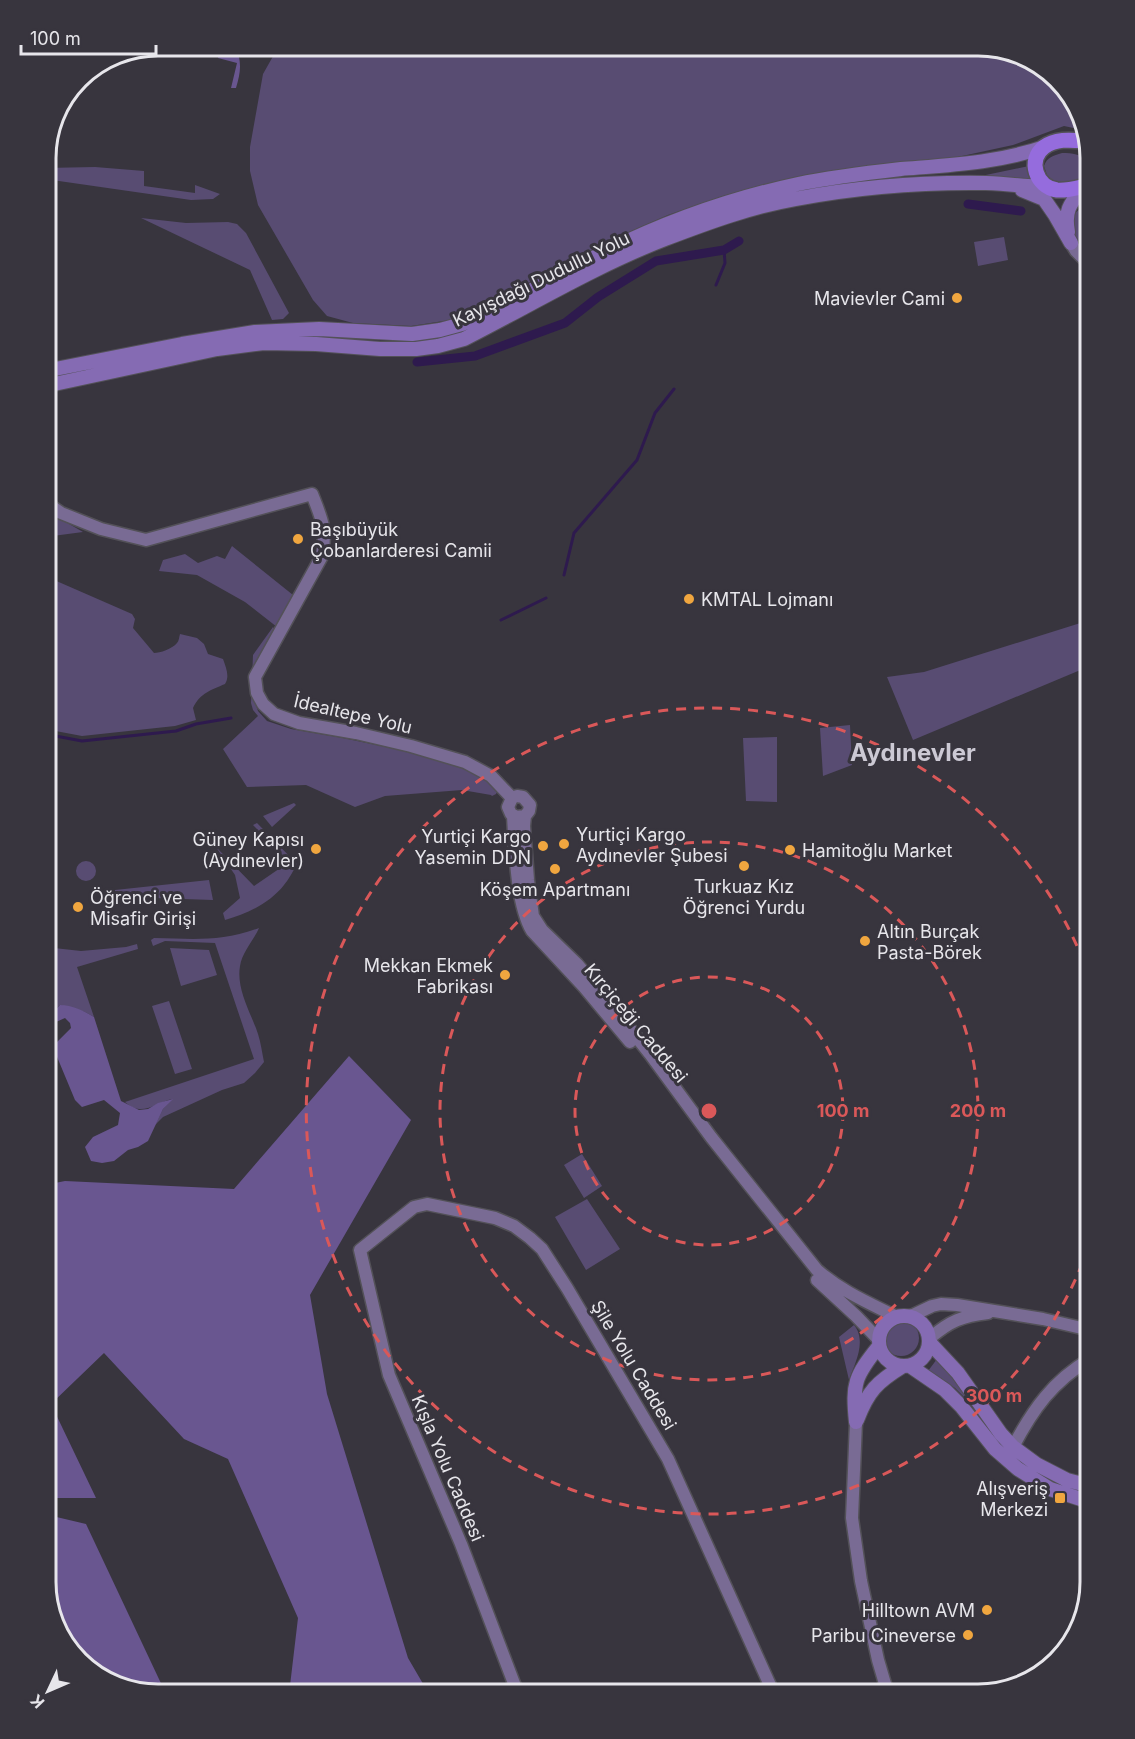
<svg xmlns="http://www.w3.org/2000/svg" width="1135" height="1739" font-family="Inter,sans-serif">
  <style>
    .green { fill: #584c72 }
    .forest { fill: #695690 }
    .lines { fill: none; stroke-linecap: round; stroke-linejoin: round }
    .stream { stroke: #2e1a4e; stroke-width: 3 }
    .canal { stroke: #2e1a4e; stroke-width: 9 }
    .secondary-casing { stroke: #535158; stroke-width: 15 }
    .primary-casing { stroke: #535158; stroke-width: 16 }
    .highway-casing { stroke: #535158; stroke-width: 18 }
    .secondary { stroke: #796b94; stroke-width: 12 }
    .primary { stroke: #856bb3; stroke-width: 14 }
    .highway { stroke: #956cdd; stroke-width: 15 }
    .ring { fill: none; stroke: #da5859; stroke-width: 3; stroke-dasharray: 10 8 }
    .poi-dot { fill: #f0a63f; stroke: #38353e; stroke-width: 2 }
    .labels { text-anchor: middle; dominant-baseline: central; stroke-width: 6; stroke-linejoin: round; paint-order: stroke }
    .street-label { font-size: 18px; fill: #e7e6eb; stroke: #38353e }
    .poi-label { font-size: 18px; fill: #e7e6eb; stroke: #38353e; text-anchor: end }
    .district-label { font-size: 24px; font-weight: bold; fill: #ccc9d4; stroke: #38353e }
    .rim { fill: none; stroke: #e7e6eb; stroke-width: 3 }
    .centre { fill: #da5859; stroke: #38353e; stroke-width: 3 }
    .ring-label { font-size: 18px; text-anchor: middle; font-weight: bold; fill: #da5859; stroke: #38353e; stroke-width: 6; stroke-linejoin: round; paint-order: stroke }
  </style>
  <rect width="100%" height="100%" fill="#38353e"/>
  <path class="green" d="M 277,45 L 985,45 L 1040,64 L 1078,108 L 1083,130 L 1064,126 L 1013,145 L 939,161 L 850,168 L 783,180 L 723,196 L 668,215 L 613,239 L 474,311 L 450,320 L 411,326 L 353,323 L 327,316 L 313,300 L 258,205 L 250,171 L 250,147 L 263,74 L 276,51 Z
    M 1062,153 C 1073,153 1080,154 1088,161 C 1091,186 1072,183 1055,183 L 1047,175 L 1044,166 C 1047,157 1053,156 1062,153 Z
    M 1029,166 L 1033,181 L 982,178 L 981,176 Z
    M 95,167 L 144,171 L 144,186 L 195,193 L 195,185 L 220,194 L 213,199 L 191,200 L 45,179 L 45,168 Z
    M 1090,202 L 1090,244 L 1084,246 L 1073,234 L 1072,216 L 1086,203 Z
    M 141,218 L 186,223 L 228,222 L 237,224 L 246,233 L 289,313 L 283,319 L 272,320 L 250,270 Z
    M 1004,237 L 1008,260 L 978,266 L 974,242 Z
    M 45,510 L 83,532 L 45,537 Z
    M 232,546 L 293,595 L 277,627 L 245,602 L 197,575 L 159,571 L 163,560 L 185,554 L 198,563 L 217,556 L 225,559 Z
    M 45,576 L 132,614 L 135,619 L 133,628 L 154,653 C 160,653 172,649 177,643 C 179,641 179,637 180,634 L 197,638 L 204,644 L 208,654 L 223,659 C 226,668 230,676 225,684 C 211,690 200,693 193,708 L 196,720 L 175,726 L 82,736 L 45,729 Z
    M 1090,620 L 1090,666 L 913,740 L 887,677 L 924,672 Z
    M 273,627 L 276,632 L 254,684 L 255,702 L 258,711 L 267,721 L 291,729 L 343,738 L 448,760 L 465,766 L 499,788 L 496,794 L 492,796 L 491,795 L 462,790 L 385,796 L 355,807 L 306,785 L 247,787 L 223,749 L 258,716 L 253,710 L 251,703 L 253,655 Z
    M 850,725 L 852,765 L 823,776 L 820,728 Z
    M 777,737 L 777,802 L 746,801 L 743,738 Z
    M 294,803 L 296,805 L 272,827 L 263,816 Z
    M 257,823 L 297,864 C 293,871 289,879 284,885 C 270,903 247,914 225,920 L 223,913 L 240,898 L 235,875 L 216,847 L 254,886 L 289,862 L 253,825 Z
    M76 871a10 10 0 1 1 20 0a10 10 0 1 1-20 0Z
    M 209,880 L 213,900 L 154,898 L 132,892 L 115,893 L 115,890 Z
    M 259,928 C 254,940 242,952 240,966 C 236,989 251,1013 258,1034 C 261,1043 262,1053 264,1062 L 255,1073 L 244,1083 L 222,1090 L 163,1117 L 155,1125 L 163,1109 L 172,1099 C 153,1104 142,1117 125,1102 L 254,1059 L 215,943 L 165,941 L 153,946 L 151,940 L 154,938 C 194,939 221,942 259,928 Z
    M 137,944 L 138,949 L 77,967 L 94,1017 L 85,1012 L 60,1005 L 45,1020 L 45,947 L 81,951 L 126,947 Z
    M 170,948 L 209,950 L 217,975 L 181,986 Z
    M 169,1001 L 192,1069 L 175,1074 L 152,1006 Z
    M 582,1154 L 602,1186 L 584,1198 L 564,1165 Z
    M 587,1199 L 620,1249 L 586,1270 L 555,1217 Z
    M883 1338a18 18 0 1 1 36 0a18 18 0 1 1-36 0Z
    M 854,1325 C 867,1341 855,1363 849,1380 L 839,1337 Z
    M 937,1359 L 959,1383 L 977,1410 L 955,1388 L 928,1371 Z"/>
  <path class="forest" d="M 222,45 L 235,45 C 242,62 241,71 236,88 L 231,88 L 237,63 L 218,58 Z
    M 60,1005 C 72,1005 84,1011 94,1017 L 121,1101 L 139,1110 L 148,1109 L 158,1103 L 173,1099 L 163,1109 L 148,1141 L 138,1147 L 128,1150 L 114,1161 L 102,1163 L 91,1161 L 85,1147 L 93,1137 L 118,1125 L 120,1113 L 104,1100 L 82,1107 L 75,1100 L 55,1052 L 56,1043 L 71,1028 L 70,1023 L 65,1018 L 47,1026 L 45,1024 L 45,1020 Z
    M 349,1056 L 411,1120 L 310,1295 L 327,1394 L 408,1658 L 429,1694 L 289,1694 L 298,1618 L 228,1459 L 184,1439 L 104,1353 L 51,1404 L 96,1498 L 45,1498 L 45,1185 L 65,1181 L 234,1189 Z
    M 48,1515 L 86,1524 L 166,1694 L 151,1694 L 95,1675 L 57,1631 L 45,1581 L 45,1516 Z"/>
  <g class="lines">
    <path class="stream" d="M 716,285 L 725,263 L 724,250
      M 564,575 L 574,533 L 637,460 L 655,413 L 674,389
      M 501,620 L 546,598
      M 45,734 L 82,741 L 176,731 L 196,724 L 231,718"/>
    <path class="canal" d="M 968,204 L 1021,211
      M 417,362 L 475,356 L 565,323 L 598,297 L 656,261 L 724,250 L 739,241"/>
    <g class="secondary-casing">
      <path id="secondary" d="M 1071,243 L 1076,251 L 1090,265
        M 45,502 L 61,513 L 101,529 L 146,540 L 312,494 C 322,520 327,528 322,556 L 255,677 L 257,693 L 263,704 L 274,714 L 299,723 L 356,733 L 411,746 L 465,762 L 491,776 L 512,798
        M 513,816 C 515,848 516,904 532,931 L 584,987 L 630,1042
        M 525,816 L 516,817 L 511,814 L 508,807 L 512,798 L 517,796 L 523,797 L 530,805 L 529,811 L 525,816 L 524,826 L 528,880 L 533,916 L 542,930 L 577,964 L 600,991 L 650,1054 L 711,1137 L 817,1270 C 841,1291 869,1303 897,1317
        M 817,1280 L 856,1316 L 879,1340
        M 911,1316 L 932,1306 L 941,1304 L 957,1305 L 1043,1319 L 1090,1330
        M 930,1338 C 950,1321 962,1316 988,1313
        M 856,1422 L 852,1518 L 861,1581 L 878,1660 L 888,1694
        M 1013,1447 C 1033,1409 1053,1381 1090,1359
        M 518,1694 L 461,1544 L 389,1375 L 360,1250 L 414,1207 L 427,1204 L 495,1218 L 514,1226 L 530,1238 L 542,1249 L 567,1288 L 668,1459 L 774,1694"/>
    </g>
    <g class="primary-casing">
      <path id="primary" d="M 1022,190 L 1044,199 L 1055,215 L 1071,243
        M 1068,232 C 1064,211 1070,204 1083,187
        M 45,371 L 182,344 L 255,332 L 319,329 L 412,334 L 440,330 L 462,324 L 484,315 C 526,294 567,271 609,250 C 668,221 733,198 798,184 C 832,177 866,173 901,169 C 950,165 998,163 1044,147
        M 45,386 L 217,349 L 264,343 L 316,344 L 380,349 L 416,349 L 438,346 L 464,339 C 531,305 595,266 665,239 C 707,223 750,207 795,199 C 858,187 922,182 986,183 C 1007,184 1029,186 1050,188
        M879 1341a25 25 0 1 1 50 0a25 25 0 1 1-50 0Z
        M 930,1343 L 958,1373 L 1001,1434 L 1013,1447 L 1036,1464 L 1067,1480 L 1090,1486
        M 910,1366 L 945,1390 L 961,1406 L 995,1449 L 1018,1469 L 1050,1489 L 1090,1502
        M 857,1420 C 868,1391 877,1382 903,1366
        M 856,1422 C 852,1383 855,1376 879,1346"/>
    </g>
    <g class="highway-casing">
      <path id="highway" d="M 1086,141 C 1072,140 1056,138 1044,147 C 1027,160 1036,187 1057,190 C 1068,191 1080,187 1090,185"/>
    </g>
    <use href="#secondary" class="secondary"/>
    <use href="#primary" class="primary"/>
    <use href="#highway" class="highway"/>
  </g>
  <g class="ring">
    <circle cx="709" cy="1111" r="134"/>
    <circle cx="709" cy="1111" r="269"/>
    <path d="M1089 1246A403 403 0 1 1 1089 976"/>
  </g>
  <g class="poi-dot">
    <circle cx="957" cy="298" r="6"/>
    <circle cx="298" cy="539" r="6"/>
    <circle cx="689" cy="599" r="6"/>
    <circle cx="564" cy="844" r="6"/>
    <circle cx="543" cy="846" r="6"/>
    <circle cx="316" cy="849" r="6"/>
    <circle cx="790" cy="850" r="6"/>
    <circle cx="744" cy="866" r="6"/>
    <circle cx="555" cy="869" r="6"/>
    <circle cx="78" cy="907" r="6"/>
    <circle cx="865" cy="941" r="6"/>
    <circle cx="505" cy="975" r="6"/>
    <rect x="1054" y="1492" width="12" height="12" rx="3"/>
    <circle cx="987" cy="1610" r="6"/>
    <circle cx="968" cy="1635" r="6"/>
  </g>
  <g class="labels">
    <g class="street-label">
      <text transform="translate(541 279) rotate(-26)">Kayışdağı Dudullu Yolu</text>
      <text transform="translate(353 714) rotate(13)">İdealtepe Yolu</text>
      <text transform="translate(636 1023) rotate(50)">Kırçiçeği Caddesi</text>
      <text transform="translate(634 1365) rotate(59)">Şile Yolu Caddesi</text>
      <text transform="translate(448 1468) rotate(67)">Kışla Yolu Caddesi</text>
    </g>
    <g class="poi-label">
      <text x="945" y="298">Mavievler Cami</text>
      <text x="310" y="529" text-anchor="start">Başıbüyük<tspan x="310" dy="21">Çobanlarderesi Camii</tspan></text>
      <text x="701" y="599" text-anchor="start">KMTAL Lojmanı</text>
      <text x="576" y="834" text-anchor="start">Yurtiçi Kargo<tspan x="576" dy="21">Aydınevler Şubesi</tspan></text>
      <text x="531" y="836">Yurtiçi Kargo<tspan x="531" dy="21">Yasemin DDN</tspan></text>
      <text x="304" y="839">Güney Kapısı<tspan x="304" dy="21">(Aydınevler)</tspan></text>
      <text x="802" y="850" text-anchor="start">Hamitoğlu Market</text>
      <text x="744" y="886" text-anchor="middle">Turkuaz Kız<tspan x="744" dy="21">Öğrenci Yurdu</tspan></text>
      <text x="555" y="889" text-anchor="middle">Köşem Apartmanı</text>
      <text x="90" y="897" text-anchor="start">Öğrenci ve<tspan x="90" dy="21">Misafir Girişi</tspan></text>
      <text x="877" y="931" text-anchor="start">Altın Burçak<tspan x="877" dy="21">Pasta-Börek</tspan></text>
      <text x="493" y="965">Mekkan Ekmek<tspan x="493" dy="21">Fabrikası</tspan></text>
      <text x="1048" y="1488">Alışveriş<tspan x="1048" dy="21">Merkezi</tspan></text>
      <text x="975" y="1610">Hilltown AVM</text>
      <text x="956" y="1635">Paribu Cineverse</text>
    </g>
    <g class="district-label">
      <text x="913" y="752">Aydınevler</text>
    </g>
  </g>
  <path d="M0 0H1135V1739H0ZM158 56H978A102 102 0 0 1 1080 158V1582A102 102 0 0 1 978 1684H158A102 102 0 0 1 56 1582V158A102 102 0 0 1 158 56Z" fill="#38353e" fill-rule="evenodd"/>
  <path class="rim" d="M158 56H978A102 102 0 0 1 1080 158V1582A102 102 0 0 1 978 1684H158A102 102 0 0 1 56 1582V158A102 102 0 0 1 158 56Z"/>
  <circle cx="709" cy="1111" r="9" class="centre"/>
  <g class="ring-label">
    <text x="843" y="1117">100 m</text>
    <text x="978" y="1117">200 m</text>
    <text x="994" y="1402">300 m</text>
  </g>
  <g transform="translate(48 1691) rotate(226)" stroke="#38353e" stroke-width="4.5" paint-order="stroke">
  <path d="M0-4.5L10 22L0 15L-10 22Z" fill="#e7e6eb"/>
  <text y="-9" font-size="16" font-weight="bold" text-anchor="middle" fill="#e7e6eb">K</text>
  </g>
  <path d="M21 45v9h135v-9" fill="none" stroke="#e7e6eb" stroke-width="3"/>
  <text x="30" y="45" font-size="18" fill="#e7e6eb" stroke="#38353e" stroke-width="4.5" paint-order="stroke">100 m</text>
</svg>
